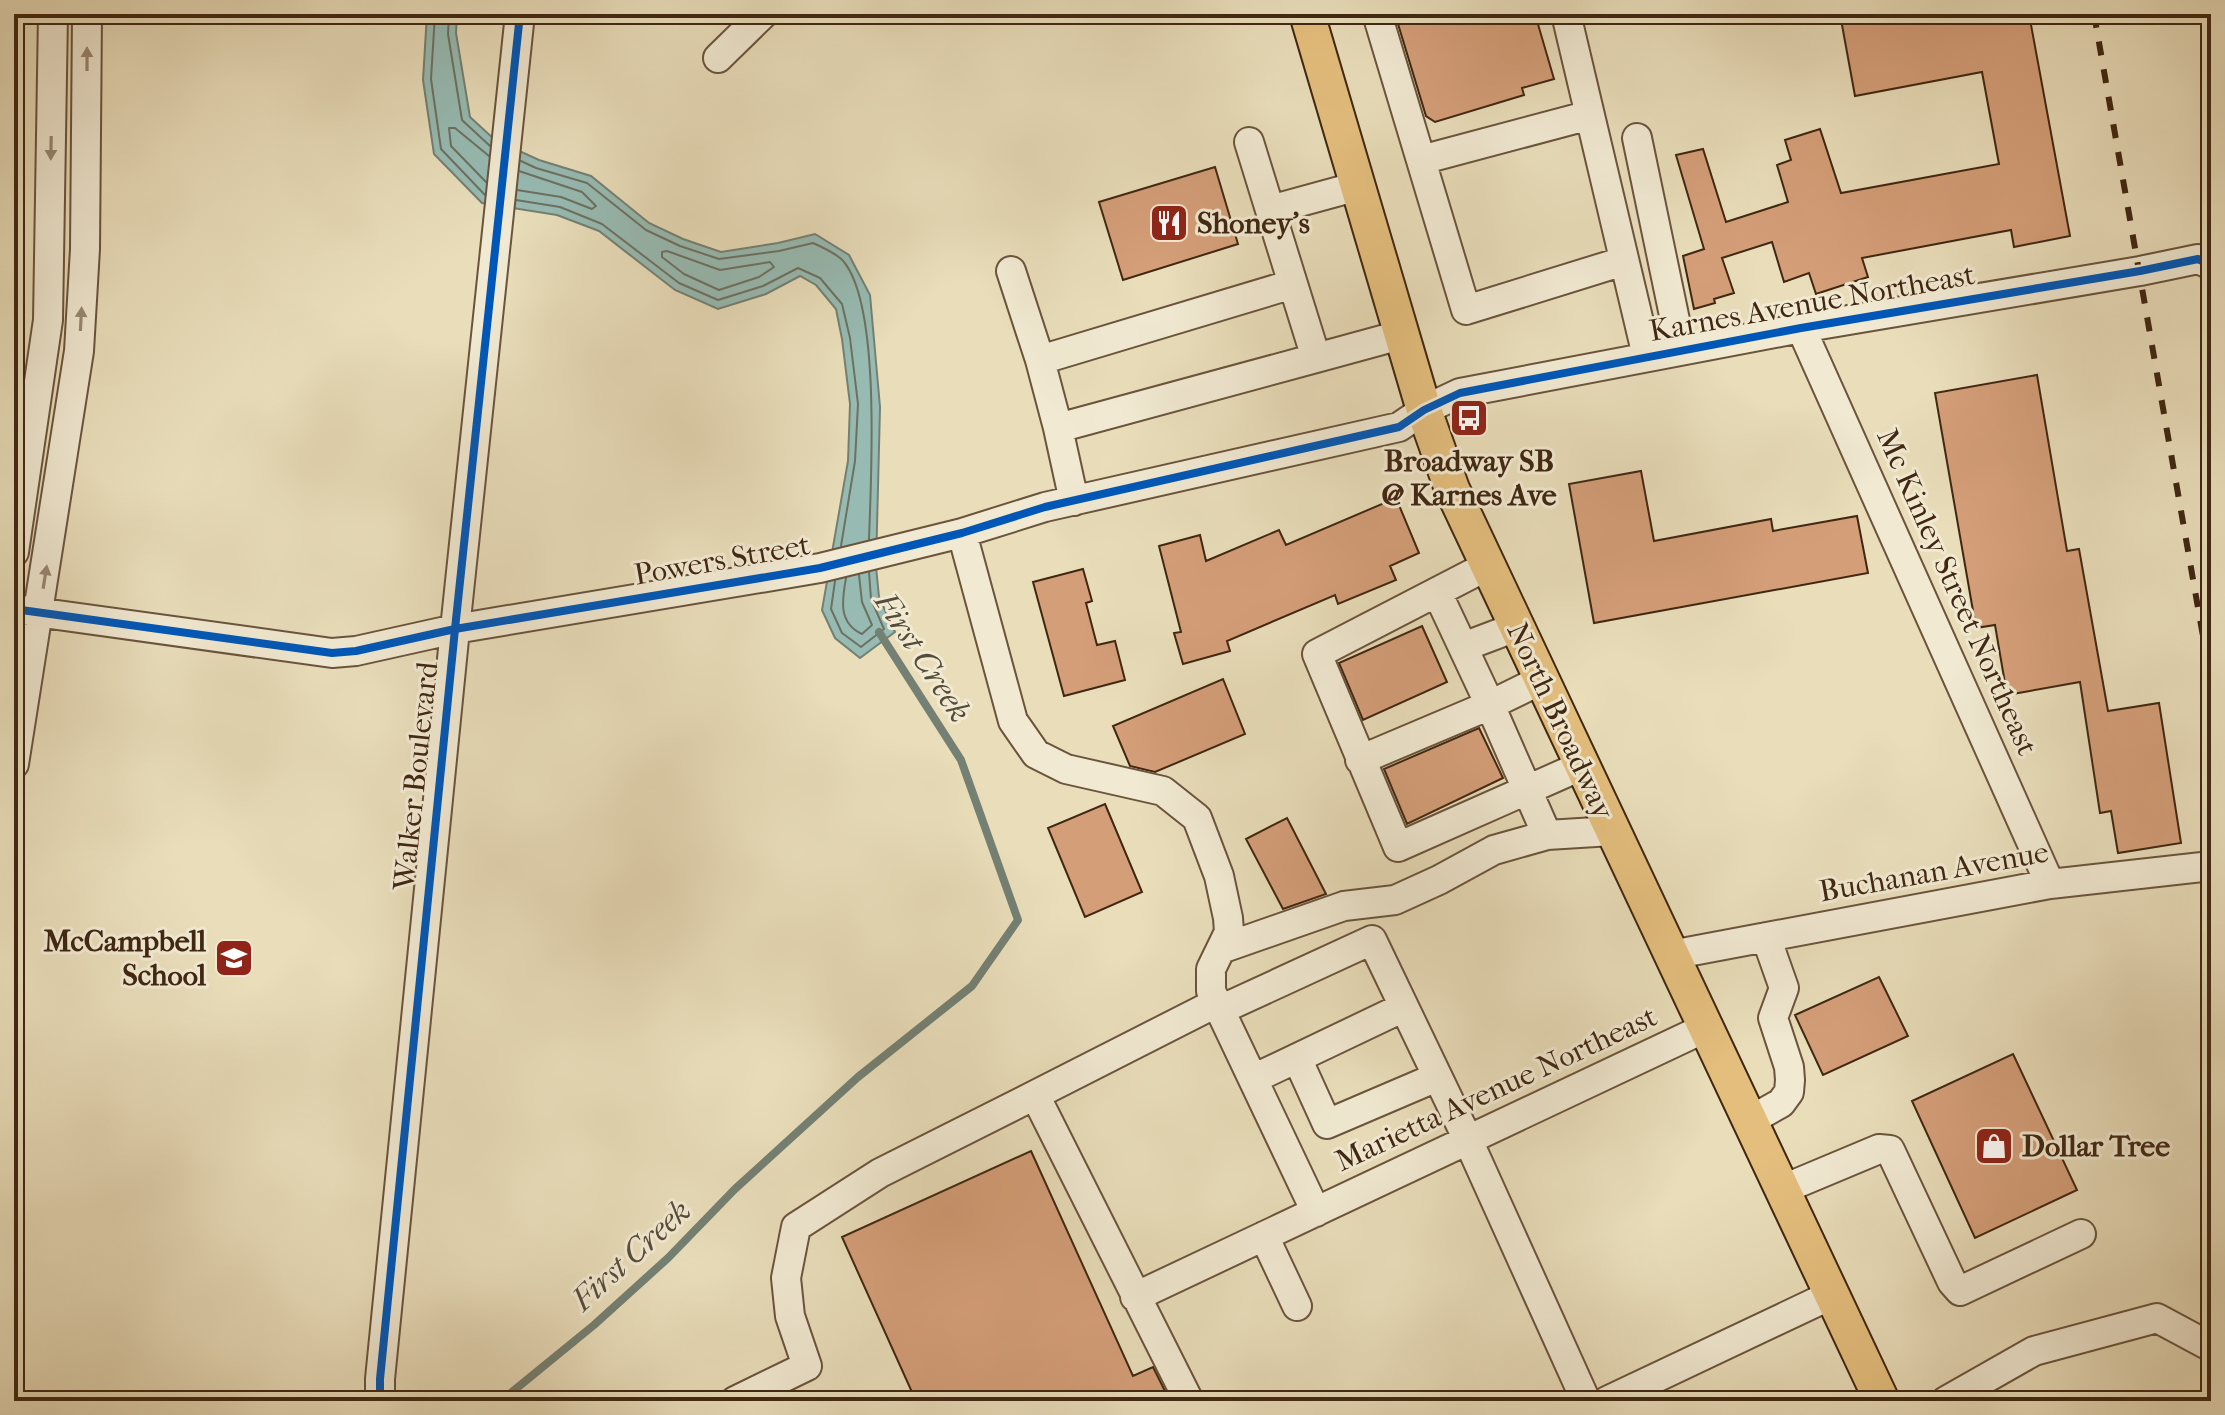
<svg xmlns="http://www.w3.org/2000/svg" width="2225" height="1415" font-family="'IM FELL French Canon',serif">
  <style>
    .water { fill: #97bbb3; stroke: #748073; stroke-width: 2 }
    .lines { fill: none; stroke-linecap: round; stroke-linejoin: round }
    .shore { stroke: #6c7162; stroke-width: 2 }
    .stream { stroke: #748073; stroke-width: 8 }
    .building { fill: #d49e78; stroke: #402712; stroke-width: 2 }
    .minor-casing { stroke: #6a543c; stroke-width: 32 }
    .major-casing { stroke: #402712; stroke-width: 38 }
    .minor { stroke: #f1e9d2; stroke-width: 28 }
    .major { stroke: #e4be7d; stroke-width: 34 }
    .rail { stroke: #402712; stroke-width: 6; stroke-dasharray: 14 14; stroke-linecap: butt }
    .cycleway-casing { stroke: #f1e9d2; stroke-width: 13 }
    .cycleway { stroke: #0057b8; stroke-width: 8 }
    .oneway { fill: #988872 }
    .labels { text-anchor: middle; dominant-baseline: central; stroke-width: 6; stroke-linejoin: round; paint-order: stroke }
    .poi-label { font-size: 30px; font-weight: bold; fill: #402712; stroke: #f1e9d2; text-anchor: start }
    .street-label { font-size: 30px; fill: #402712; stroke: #f1e9d2 }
    .water-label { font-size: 32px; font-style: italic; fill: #564c3a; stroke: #f1e9d2 }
  </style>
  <rect width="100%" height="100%" fill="#e9ddba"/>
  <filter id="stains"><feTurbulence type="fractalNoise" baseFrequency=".0025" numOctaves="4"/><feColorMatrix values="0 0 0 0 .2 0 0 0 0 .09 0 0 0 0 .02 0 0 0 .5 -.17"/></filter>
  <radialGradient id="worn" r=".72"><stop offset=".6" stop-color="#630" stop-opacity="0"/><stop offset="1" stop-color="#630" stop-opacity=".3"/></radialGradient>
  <path class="water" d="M 427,14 L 457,14 L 456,33 L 470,117 L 495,140 L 539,160 L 591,176 L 649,223 L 683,239 L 721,252 L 778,243 L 815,234 L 849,255 L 870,295 L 880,407 L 876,567 L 879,597 L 895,632 L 860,658 L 835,638 L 822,610 L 848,461 L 850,404 L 842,339 L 836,309 L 816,285 L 800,276 L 766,294 L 718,309 L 675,290 L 599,231 L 557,215 L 482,203 L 434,154 L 423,80 Z"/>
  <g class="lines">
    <path class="shore" d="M 435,14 L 431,79 L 441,149 L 485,195
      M 449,14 L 448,34 L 462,120 L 490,146
      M 521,161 L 536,168 L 587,183 L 646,230 L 680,246 L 719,259 L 779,251 L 813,243 C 822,247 838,254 844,262 C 881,308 871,478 869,539
      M 486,182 L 451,146 L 449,128 L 455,128 L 489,156
      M 517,190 L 561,197 L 592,209 L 596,206 L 582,192 L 519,171
      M 516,200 L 560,207 L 602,224 L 679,283 L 718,300 L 763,286 L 798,268 L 820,278 L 842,304 L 850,338 L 858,404 L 855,461 L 841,546
      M 667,251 L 720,270 L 770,262 L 774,267 L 759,277 L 719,290 L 684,274 L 662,257 L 662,252 Z
      M 846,578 C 842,600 838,623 862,634 L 872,625 L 862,602 L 859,575
      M 835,581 L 831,609 L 842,633 L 861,647 L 884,629 L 871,599 L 869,572"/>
    <path class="stream" d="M 501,1401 L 594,1325 L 668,1258 L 735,1189 L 858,1077 L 972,986 L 1018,920 L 961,760 L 879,632"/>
  </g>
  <path class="building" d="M 1395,14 L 1535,14 L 1554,79 L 1522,88 L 1524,95 L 1435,122 L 1426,116 Z
    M 1840,14 L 2029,14 L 2070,236 L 2014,247 L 2011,230 L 1862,258 L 1868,277 L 1816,294 L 1809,273 L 1784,282 L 1772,242 L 1722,258 L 1734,293 L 1714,299 L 1715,303 L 1694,309 L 1683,256 L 1704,249 L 1676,155 L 1703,149 L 1726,222 L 1788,202 L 1777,165 L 1791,160 L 1785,140 L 1820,129 L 1841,193 L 1999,164 L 1982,72 L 1855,96 Z
    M 1215,167 L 1238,244 L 1123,280 L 1099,202 Z
    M 2037,375 L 2067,551 L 2079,549 L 2108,711 L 2159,703 L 2181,843 L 2118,853 L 2111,811 L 2100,813 L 2080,682 L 2007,695 L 1995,625 L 1976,628 L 1935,393 Z
    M 1641,471 L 1654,541 L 1771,519 L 1773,531 L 1857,516 L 1868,573 L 1594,623 L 1569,484 Z
    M 1396,498 L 1419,553 L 1390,566 L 1396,580 L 1338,604 L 1335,595 L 1227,641 L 1230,651 L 1183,664 L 1174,633 L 1181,632 L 1159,546 L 1200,535 L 1206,561 L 1279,530 L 1286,545 Z
    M 1083,569 L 1092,601 L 1086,603 L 1097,645 L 1115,641 L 1125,680 L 1064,696 L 1033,582 Z
    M 1422,626 L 1447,682 L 1363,720 L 1339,663 Z
    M 1223,679 L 1245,734 L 1155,772 L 1130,766 L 1113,726 Z
    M 1479,728 L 1503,778 L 1407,824 L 1384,769 Z
    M 1105,804 L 1142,892 L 1085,917 L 1048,828 Z
    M 1287,818 L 1326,894 L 1283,909 L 1246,839 Z
    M 1879,977 L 1908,1036 L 1823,1075 L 1795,1015 Z
    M 2013,1054 L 2077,1190 L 1975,1238 L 1912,1101 Z
    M 1031,1151 L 1133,1376 L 1153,1367 L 1170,1401 L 916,1401 L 842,1237 Z"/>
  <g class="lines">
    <g class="minor-casing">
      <path id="minor" d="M 1377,14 L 1466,310 L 1624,261
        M 1566,14 L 1647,356
        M 718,58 L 763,14
        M 1637,138 L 1681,349
        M 1249,142 L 1270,210 L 1358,186
        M 1421,160 L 1590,115
        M 1011,271 L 1040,360
        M 1801,328 L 2050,884
        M 1316,358 L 1404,334
        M 1058,428 L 1040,360 L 1293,284
        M 1074,501 L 1058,428 L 1316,358 L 1270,210
        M 962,533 L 1013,721 L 1036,754 L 1066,769 L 1163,791 L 1197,818 L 1219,876 L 1228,918 L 1229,932 L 1211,969 L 1211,991 L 1316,1212
        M 14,552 L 48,320 L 53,14
        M 1487,566 L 1317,654 L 1398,847 L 1581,766
        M 1437,592 L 1490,705 L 1541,680
        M 14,609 L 332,653 L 356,651 L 455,629 L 820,568 L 962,533 L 1045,507 L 1399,427 L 1424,410 L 1460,393 L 1801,328 L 2140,271 L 2198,259 L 2211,265
        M 1463,647 L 1516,627
        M 1360,760 L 1490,705 L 1547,835 L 1612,831
        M 14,764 L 79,351 L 85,249 L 87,14
        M 1221,949 L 1344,906 L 1395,900 L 1439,880 L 1494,850 L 1547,835
        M 1671,955 L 2050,884 L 2211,866
        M 1220,1010 L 1372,940 L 1468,1140 L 1586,1401
        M 1297,1058 L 1327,1124 L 1437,1077
        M 1253,1079 L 1404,1007
        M 1035,1095 L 1216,1003
        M 1749,1121 L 1781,1103 L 1789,1092 L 1790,1080 L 1789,1067 L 1773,1018 L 1784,988 L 1766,937
        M 1781,1190 L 1879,1149 L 1890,1150 L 1952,1282 L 1960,1291 L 2081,1234
        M 1264,1236 L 1297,1306
        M 1135,1297 L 1705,1028
        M 380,1401 L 380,1379 L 455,629 L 520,14
        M 735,1401 L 807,1366 L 790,1316 L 786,1278 L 796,1227 L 880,1173 L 1035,1095 L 1189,1401
        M 1607,1401 L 1831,1295
        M 1946,1401 L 2034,1351 L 2157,1318 L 2211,1347"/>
    </g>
    <g class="major-casing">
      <path id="major" d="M 1307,14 L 1424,410 L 1452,489 L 1882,1401"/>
    </g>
    <use href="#minor" class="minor"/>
    <use href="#major" class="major"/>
    <path class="rail" d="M 2094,14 L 2211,682"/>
    <g class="cycleway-casing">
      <path id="cycleway" d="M 14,609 L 332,653 L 356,651 L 455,629 L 820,568 L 962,533 L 1045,507 L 1399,427 L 1424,410 L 1460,393 L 1801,328 L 2140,271 L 2198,259 L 2211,265
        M 380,1401 L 380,1379 L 455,629 L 520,14"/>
    </g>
    <use href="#cycleway" class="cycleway"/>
  </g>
  <defs><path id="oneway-solid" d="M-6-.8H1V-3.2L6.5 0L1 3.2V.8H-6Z" transform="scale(2)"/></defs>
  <g class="oneway">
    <use href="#oneway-solid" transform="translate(87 59) rotate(-90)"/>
    <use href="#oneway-solid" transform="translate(51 148) rotate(91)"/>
    <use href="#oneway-solid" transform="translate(81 319) rotate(-87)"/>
    <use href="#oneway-solid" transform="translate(45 577) rotate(-81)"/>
  </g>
  <defs>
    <g id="restaurant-square" transform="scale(2)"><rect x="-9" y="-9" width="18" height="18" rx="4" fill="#8f2418" stroke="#f1e9d2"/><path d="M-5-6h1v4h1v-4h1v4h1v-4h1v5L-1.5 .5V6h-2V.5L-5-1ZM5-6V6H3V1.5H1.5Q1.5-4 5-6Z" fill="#fff"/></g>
    <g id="bus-square" transform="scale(2)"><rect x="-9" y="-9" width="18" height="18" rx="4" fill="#8f2418" stroke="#f1e9d2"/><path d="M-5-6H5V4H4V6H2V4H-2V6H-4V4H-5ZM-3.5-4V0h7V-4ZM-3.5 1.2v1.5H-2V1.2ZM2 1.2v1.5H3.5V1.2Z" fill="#fff"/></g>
    <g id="school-square" transform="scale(2)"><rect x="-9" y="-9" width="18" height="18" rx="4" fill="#8f2418" stroke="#f1e9d2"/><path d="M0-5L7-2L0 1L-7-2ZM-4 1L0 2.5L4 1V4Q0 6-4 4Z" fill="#fff"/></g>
    <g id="shop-square" transform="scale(2)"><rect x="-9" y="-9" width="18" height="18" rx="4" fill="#8f2418" stroke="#f1e9d2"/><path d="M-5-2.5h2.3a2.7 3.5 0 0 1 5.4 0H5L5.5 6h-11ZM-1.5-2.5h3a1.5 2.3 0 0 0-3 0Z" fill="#fff"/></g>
  </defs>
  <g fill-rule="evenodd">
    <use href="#restaurant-square" x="1169" y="223"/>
    <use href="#bus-square" x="1469" y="418"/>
    <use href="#school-square" x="234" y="958"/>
    <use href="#shop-square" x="1994" y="1146"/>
  </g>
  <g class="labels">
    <g class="poi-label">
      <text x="1197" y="223">Shoney's</text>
      <text x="1469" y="461" text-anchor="middle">Broadway SB<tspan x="1469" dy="34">@ Karnes Ave</tspan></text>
      <text x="206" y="941" text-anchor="end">McCampbell<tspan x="206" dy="34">School</tspan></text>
      <text x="2022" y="1146">Dollar Tree</text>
    </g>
    <g class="street-label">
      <text transform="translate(1812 303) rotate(-10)">Karnes Avenue Northeast</text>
      <text transform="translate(722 560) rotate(-10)">Powers Street</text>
      <text transform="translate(1957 592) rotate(66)">Mc Kinley Street Northeast</text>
      <text transform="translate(1560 721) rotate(65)">North Broadway</text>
      <text transform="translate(416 776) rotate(-84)">Walker Boulevard</text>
      <text transform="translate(1934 872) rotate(-10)">Buchanan Avenue</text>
      <text transform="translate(1496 1089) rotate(-25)">Marietta Avenue Northeast</text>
    </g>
    <g class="water-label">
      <text transform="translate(923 657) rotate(57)">First Creek</text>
      <text transform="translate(631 1255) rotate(-42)">First Creek</text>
    </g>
  </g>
  <rect width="2225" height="1415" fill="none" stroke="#e9ddba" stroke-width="48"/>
  <rect x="16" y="16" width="2193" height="1383" fill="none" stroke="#402712" stroke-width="4"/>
  <rect x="24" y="24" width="2177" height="1367" fill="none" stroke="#402712" stroke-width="2"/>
  <rect width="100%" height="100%" filter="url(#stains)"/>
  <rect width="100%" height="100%" fill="url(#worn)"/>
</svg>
